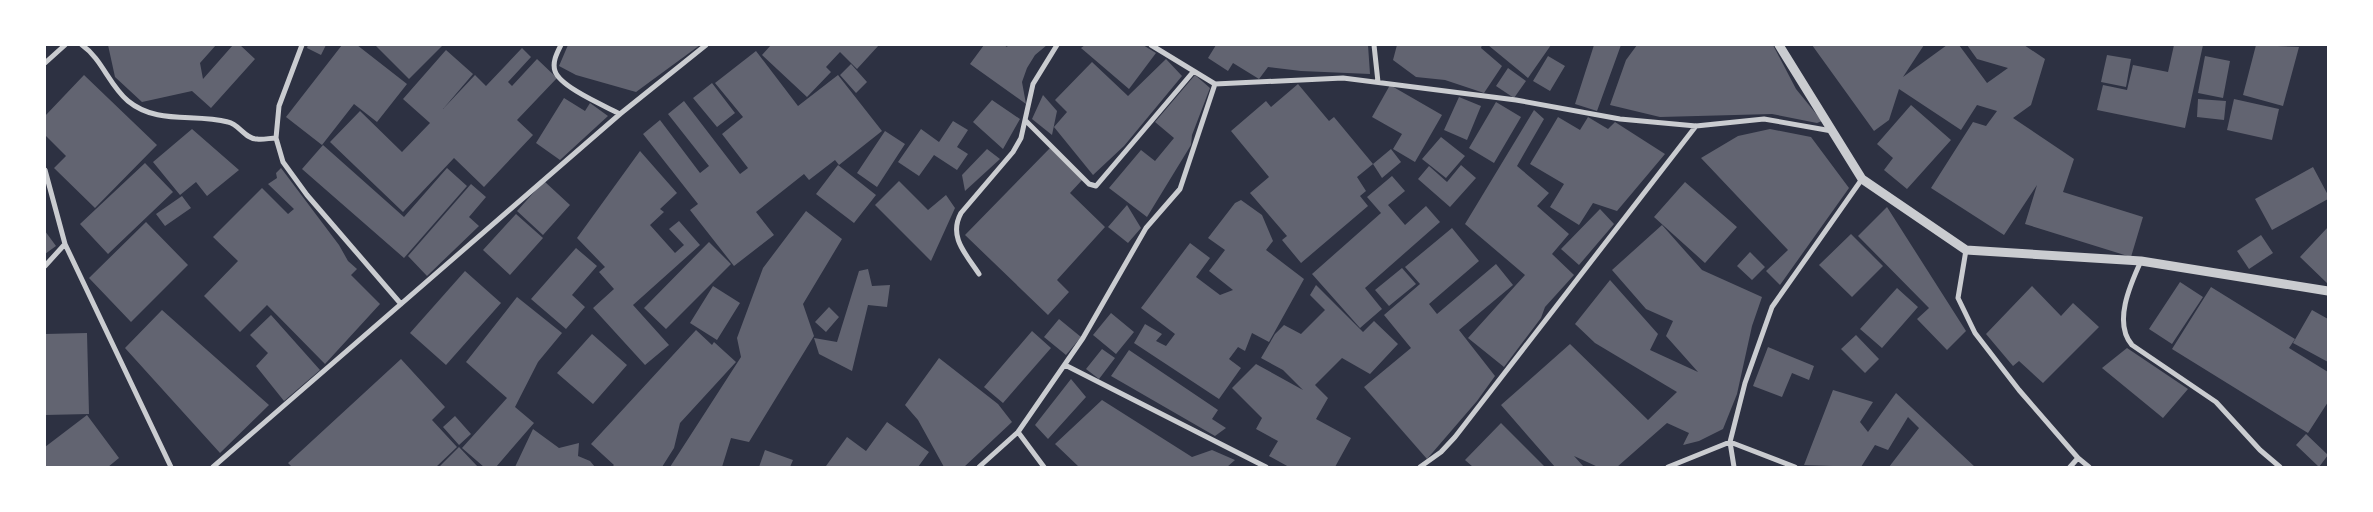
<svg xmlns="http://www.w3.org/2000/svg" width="2373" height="512" font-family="'Fira Sans Condensed',sans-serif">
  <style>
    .building { fill: #626471 }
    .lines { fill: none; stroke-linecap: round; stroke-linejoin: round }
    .minor { stroke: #caccd0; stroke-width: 5 }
    .tertiary { stroke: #caccd0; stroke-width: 9 }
  </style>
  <rect width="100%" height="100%" fill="#2d3142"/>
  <path class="building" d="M 108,45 L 216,45 L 200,63 L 203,79 L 233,45 L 240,45 L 255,59 L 211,108 L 192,91 L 142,102 L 115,77 Z
    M 308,45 L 326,45 L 321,55 L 307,48 Z
    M 342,45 L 357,45 L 407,84 L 377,122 L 354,104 L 322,145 L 286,117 Z
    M 375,45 L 443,45 L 409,79 Z
    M 568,45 L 700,45 L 636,92 L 576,75 L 559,66 Z
    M 771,45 L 879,45 L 857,69 L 840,52 L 826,67 L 831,72 L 807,97 L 762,55 Z
    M 984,45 L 1004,45 L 1007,47 L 1008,45 L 1047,45 L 1035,55 L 1027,68 L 1022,82 L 1026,104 L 970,64 Z
    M 1085,45 L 1143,45 L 1156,53 L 1129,89 L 1081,48 Z
    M 1216,45 L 1368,45 L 1370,74 L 1301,71 L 1268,67 L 1259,79 L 1233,63 L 1228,71 L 1208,58 Z
    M 1397,45 L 1482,45 L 1481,48 L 1502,66 L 1484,93 L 1445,80 L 1416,77 L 1393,60 Z
    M 1488,45 L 1551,45 L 1528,78 Z
    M 1594,45 L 1621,45 L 1597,111 L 1575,104 Z
    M 1637,45 L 1773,45 L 1796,89 L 1822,121 L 1817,123 L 1772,114 L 1660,117 L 1610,105 L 1626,60 Z
    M 1812,45 L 1924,45 L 1903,77 L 1947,45 L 1959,45 L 1987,83 L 2008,68 L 1977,59 L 1967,45 L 2024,45 L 2045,59 L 2031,105 L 2013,118 L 2074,159 L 2063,192 L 2143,217 L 2131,257 L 2025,224 L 2037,185 L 2004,235 L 1931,188 L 1973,122 L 1986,126 L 1997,111 L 1977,105 L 1961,130 L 1899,89 L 1889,120 L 1874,131 Z
    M 2174,45 L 2203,45 L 2185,128 L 2097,110 L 2103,85 L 2127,90 L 2133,65 L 2168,72 Z
    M 2256,45 L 2299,47 L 2283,106 L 2243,95 Z
    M 522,48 L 531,57 L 508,82 L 512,86 L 537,59 L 557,78 L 517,120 L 533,135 L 484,187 L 454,158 L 403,212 L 330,142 L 360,111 L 402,152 L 430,123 L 403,99 L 446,50 L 473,74 L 443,109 L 475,75 L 486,86 Z
    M 756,51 L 798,106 L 838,75 L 882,131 L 839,165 L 835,160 L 809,180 L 804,174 L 756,212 L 774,235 L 734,266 L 690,210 L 698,204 L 643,134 L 660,120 L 700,173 L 709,166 L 668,114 L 684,101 L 740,174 L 748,168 L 722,134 L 743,117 L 715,83 Z
    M 2107,55 L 2131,59 L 2126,87 L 2101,82 Z
    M 1548,56 L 1565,66 L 1550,91 L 1533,81 Z
    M 2205,56 L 2230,61 L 2223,98 L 2198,93 Z
    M 1166,59 L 1182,76 L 1124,146 L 1093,175 L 1054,127 L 1067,112 L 1055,100 L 1092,62 L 1128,96 Z
    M 851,64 L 867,82 L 856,93 L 840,75 Z
    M 1508,68 L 1526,81 L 1514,98 L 1496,86 Z
    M 84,75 L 157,145 L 95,208 L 54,168 L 66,156 L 45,135 L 45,116 Z
    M 1195,75 L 1210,88 L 1192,135 L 1191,145 L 1147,217 L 1109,188 L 1141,150 L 1155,161 L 1174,138 L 1155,122 Z
    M 712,83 L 735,113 L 717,127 L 693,98 Z
    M 1298,84 L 1329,121 L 1334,117 L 1373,164 L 1357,177 L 1366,191 L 1360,196 L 1368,206 L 1301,263 L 1282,240 L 1287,236 L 1250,193 L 1269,177 L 1231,131 L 1266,101 L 1271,107 Z
    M 1390,85 L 1442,115 L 1415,162 L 1393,149 L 1402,134 L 1372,117 Z
    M 1043,95 L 1057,111 L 1052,135 L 1032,119 Z
    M 1459,97 L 1481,106 L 1467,140 L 1444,130 Z
    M 564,98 L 585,111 L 590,103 L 608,116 L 560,160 L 536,143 Z
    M 2198,99 L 2226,101 L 2224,120 L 2197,117 Z
    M 2234,99 L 2279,109 L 2272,140 L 2227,130 Z
    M 992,100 L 1020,119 L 1003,149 L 973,122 Z
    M 1496,102 L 1521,117 L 1494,163 L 1469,148 Z
    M 1911,105 L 1951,140 L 1907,189 L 1884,170 L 1893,158 L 1877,144 Z
    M 1534,110 L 1544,119 L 1517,166 L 1549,193 L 1537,206 L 1569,234 L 1552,254 L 1574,275 L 1545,307 L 1541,318 L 1504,367 L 1468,338 L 1525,275 L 1465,224 Z
    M 1558,117 L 1580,130 L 1588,117 L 1608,129 L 1615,122 L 1665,154 L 1617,211 L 1593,203 L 1579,225 L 1550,207 L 1564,184 L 1530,164 Z
    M 953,121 L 968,130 L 957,147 L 968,154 L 957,170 L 934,155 L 919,176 L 898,162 L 921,129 L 939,142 Z
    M 192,129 L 239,170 L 207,196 L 196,182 L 180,195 L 153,162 Z
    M 1770,129 L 1811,137 L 1849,188 L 1780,285 L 1766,271 L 1788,250 L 1701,158 L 1738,136 Z
    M 885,131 L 905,144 L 877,187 L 857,173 Z
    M 1441,137 L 1465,156 L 1446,178 L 1422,159 Z
    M 323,145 L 404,217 L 447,168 L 467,186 L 404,258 L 302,169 Z
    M 1050,148 L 1083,179 L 1070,193 L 1105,227 L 1057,280 L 1069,292 L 1048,315 L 965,235 Z
    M 987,149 L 1000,159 L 965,191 L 962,175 Z
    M 1391,149 L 1401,162 L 1382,178 L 1373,164 Z
    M 640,151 L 677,193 L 660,209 L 664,212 L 650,225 L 675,253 L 684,245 L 669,229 L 679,221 L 700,245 L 633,305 L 669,345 L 645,365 L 593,308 L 614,289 L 599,272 L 605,267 L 577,238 Z
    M 145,163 L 173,192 L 108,254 L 80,224 Z
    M 838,165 L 876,195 L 854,223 L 816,194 Z
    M 1461,165 L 1476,178 L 1450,207 L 1418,179 L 1429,166 L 1447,182 Z
    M 2313,167 L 2328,195 L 2328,199 L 2272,230 L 2255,199 Z
    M 281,168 L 339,245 L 348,261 L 357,269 L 351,275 L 380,304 L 325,364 L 267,305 L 240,332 L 204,296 L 238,261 L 213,237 L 262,188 L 288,214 L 294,209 L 268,184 L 277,178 L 276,173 Z
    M 1392,176 L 1405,191 L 1388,205 L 1405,225 L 1426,206 L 1440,222 L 1365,288 L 1382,309 L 1360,328 L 1312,274 L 1381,213 L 1367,197 Z
    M 544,181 L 570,205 L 543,235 L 517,211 Z
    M 899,181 L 928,210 L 946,195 L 955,208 L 931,261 L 875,205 Z
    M 1685,182 L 1737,227 L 1705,263 L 1654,217 Z
    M 471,184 L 486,197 L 469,217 L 479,226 L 427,276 L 408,256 Z
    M 182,196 L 191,208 L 165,226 L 156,214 Z
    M 1241,200 L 1262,215 L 1273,241 L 1266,250 L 1304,279 L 1269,342 L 1252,333 L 1245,351 L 1238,347 L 1229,359 L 1241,368 L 1219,399 L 1134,343 L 1145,324 L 1162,334 L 1156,341 L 1166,346 L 1175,334 L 1141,308 L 1190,243 L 1210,258 L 1196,277 L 1220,295 L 1233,290 L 1209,271 L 1225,250 L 1208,238 L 1235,203 Z
    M 1127,205 L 1141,228 L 1128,243 L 1108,227 Z
    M 1887,207 L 1966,331 L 1947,350 L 1917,319 L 1929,308 L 1858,236 Z
    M 1600,209 L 1614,224 L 1579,265 L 1561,249 Z
    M 806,211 L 842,239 L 803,304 L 814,336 L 749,442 L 731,438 L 722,467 L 670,467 L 741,357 L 737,338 L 763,268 Z
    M 516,214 L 543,238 L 510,275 L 483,250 Z
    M 146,222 L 188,265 L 131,322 L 89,278 Z
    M 1662,225 L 1702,270 L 1762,297 L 1752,326 L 1737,394 L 1723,429 L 1699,441 L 1683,445 L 1689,433 L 1667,423 L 1617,467 L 1598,467 L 1574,456 L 1584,467 L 1555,467 L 1501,405 L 1570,344 L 1648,420 L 1677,392 L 1595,343 L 1575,324 L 1610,280 L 1658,334 L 1650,350 L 1698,372 L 1666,336 L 1673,321 L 1646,309 L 1612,270 Z
    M 2328,227 L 2328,284 L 2300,257 Z
    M 1452,228 L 1479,261 L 1429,304 L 1437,314 L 1496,264 L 1513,285 L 1459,330 L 1495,376 L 1477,401 L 1427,459 L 1364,387 L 1411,348 L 1384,315 L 1420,284 L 1405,267 Z
    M 45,231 L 56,246 L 45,254 Z
    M 1851,234 L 1883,266 L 1852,297 L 1819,265 Z
    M 2261,235 L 2273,253 L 2249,269 L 2237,251 Z
    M 709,242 L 731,264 L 666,329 L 644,308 Z
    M 576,248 L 597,266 L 572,295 L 585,307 L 566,329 L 531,299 Z
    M 1750,252 L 1765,267 L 1752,280 L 1737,266 Z
    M 1402,268 L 1416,284 L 1389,306 L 1375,290 Z
    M 868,269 L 872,286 L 890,285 L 887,307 L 868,305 L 852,371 L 819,354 L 814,338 L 837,342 L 859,271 Z
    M 465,271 L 501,303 L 446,365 L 410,333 Z
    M 2180,282 L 2203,297 L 2172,344 L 2149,329 Z
    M 1316,285 L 1363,332 L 1374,321 L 1398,344 L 1370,374 L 1342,358 L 1315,385 L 1328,398 L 1316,419 L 1351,438 L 1335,467 L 1289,467 L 1269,456 L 1278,441 L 1256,429 L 1262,418 L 1232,388 L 1256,364 L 1303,390 L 1283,370 L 1261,358 L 1275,334 L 1284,325 L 1301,334 L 1325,310 L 1310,295 Z
    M 713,286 L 740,303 L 717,340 L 690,323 Z
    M 2032,286 L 2061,316 L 2073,303 L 2099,327 L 2043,383 L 2019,361 L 2013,366 L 1986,334 Z
    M 2211,287 L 2295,339 L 2289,348 L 2328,372 L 2328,402 L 2308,433 L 2172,349 Z
    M 1897,288 L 1918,307 L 1882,348 L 1860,329 Z
    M 517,297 L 562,333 L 538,362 L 515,407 L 534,423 L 496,467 L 484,467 L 462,448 L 507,398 L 466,362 Z
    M 829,307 L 839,317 L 826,332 L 815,322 Z
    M 162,310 L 269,405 L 220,453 L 125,348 Z
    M 2312,310 L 2328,319 L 2328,362 L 2293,343 Z
    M 1111,313 L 1134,332 L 1116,354 L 1093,335 Z
    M 271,315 L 320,370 L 284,401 L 256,366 L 268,353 L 250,335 Z
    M 1059,319 L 1081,337 L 1066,355 L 1044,337 Z
    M 696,330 L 712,345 L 714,342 L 736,362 L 680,423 L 674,448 L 662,467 L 612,467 L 614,465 L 591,444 Z
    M 1032,331 L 1051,348 L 1003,403 L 984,387 Z
    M 87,333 L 89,414 L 45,415 L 45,334 Z
    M 592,334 L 627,365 L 593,404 L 557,373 Z
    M 1856,335 L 1879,359 L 1865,373 L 1841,349 Z
    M 1768,347 L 1814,366 L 1809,380 L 1792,373 L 1782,397 L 1753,386 Z
    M 2127,348 L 2188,389 L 2163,418 L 2102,368 Z
    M 1102,349 L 1115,358 L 1099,379 L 1086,369 Z
    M 1129,350 L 1218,410 L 1212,419 L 1226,428 L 1215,436 L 1111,376 Z
    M 939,358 L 998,404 L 1012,422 L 964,467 L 944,467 L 918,420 L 905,405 Z
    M 401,359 L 445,407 L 432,420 L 457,447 L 436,467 L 292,467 L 288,463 Z
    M 1071,379 L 1086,397 L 1048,439 L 1035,425 Z
    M 1833,390 L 1873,402 L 1860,422 L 1868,432 L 1896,393 L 1975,467 L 1889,467 L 1919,428 L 1908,417 L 1888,450 L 1875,445 L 1861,467 L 1804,465 Z
    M 1102,400 L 1192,457 L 1212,450 L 1235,460 L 1227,467 L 1079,467 L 1055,444 Z
    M 87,415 L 119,458 L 108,467 L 45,467 L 45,447 Z
    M 455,416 L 471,434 L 459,445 L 443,427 Z
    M 887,422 L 929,452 L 918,467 L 826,466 L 847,437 L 866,451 Z
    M 1501,423 L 1545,467 L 1473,467 L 1465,460 Z
    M 533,429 L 559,448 L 579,443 L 578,456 L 590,461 L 595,467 L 515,467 Z
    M 2306,434 L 2328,455 L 2319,467 L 2296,445 Z
    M 459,447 L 478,467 L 439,467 Z
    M 765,450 L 793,460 L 790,467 L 759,467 Z"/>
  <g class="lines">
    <path class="minor" d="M 82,45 C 102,59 109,85 128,101 C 157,125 194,113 228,122 C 239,124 245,139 257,139 C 263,140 270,138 276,138
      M 302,45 L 279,106 L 276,138 L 283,162 L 307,195 L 401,304
      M 561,45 C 557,53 552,62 555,71 C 560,87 605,106 620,114
      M 1151,45 L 1215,84
      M 1374,45 L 1378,82
      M 45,63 L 65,45
      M 1026,121 L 1089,184 L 1096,186 L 1193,72
      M 45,170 L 65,244
      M 1966,250 L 1958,298 L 1975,333 L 2019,390 L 2078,458 L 2089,467
      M 2141,261 C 2130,285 2113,323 2132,345 L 2216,402 L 2260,450 L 2280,467
      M 45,266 L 65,244 L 171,467
      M 979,274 C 966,254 948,237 961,213 L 1013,152 L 1021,138 L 1033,84 L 1057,45
      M 1065,365 L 1266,467
      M 1018,432 L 1044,467
      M 213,467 L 620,114 L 706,45
      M 979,467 L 1018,432 L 1083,338 L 1146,228 L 1180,189 L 1215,84 L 1343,78 L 1516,100 L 1620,119 L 1696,126 L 1764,119 L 1832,131
      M 1420,467 L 1441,452 L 1455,437 L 1696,126
      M 1668,467 L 1730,442 L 1795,467
      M 1734,467 L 1730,442 L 1745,383 L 1772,307 L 1862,179
      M 2070,467 L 2078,458"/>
    <path class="tertiary" d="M 1779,45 L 1862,179 L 1966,250 L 2141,261 L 2328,291"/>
  </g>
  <rect width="2373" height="512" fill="none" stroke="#ffffff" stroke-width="92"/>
</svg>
